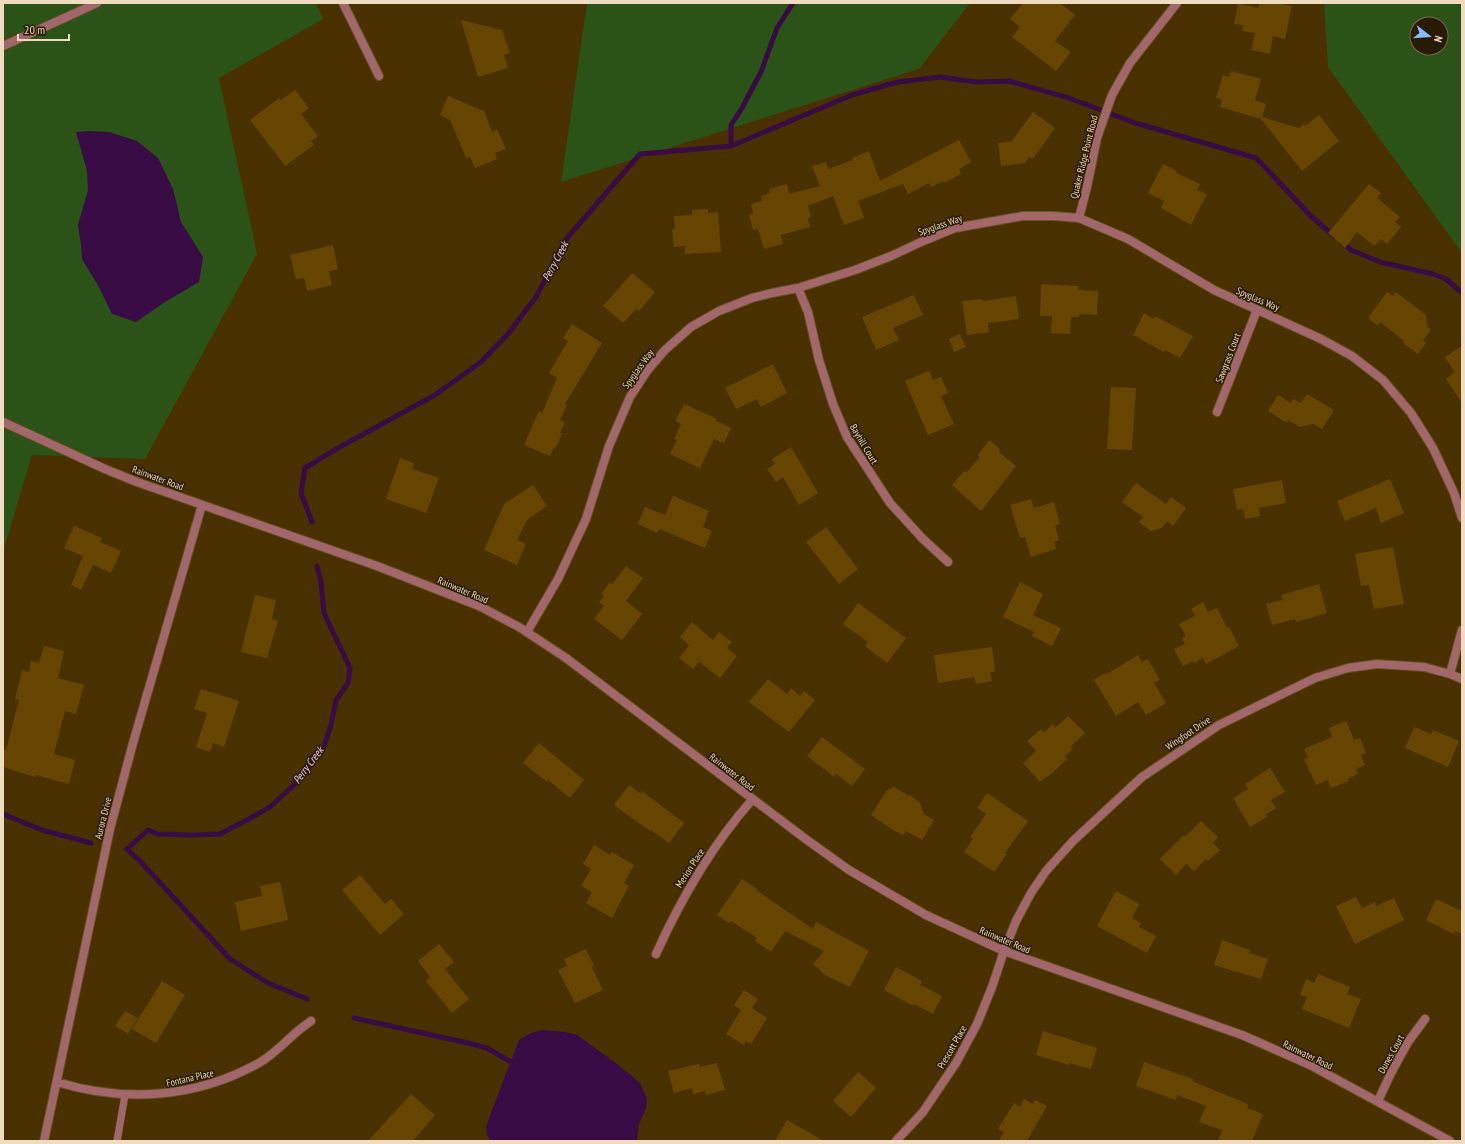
<svg xmlns="http://www.w3.org/2000/svg" width="1465" height="1144" font-family="'PT Sans Narrow',sans-serif">
  <style>
    .green { fill: #2b5317; fill-rule: evenodd }
    .water { fill: #380b45 }
    .lines { fill: none; stroke-linecap: round; stroke-linejoin: round }
    .stream { stroke: #380b45; stroke-width: 5 }
    .building { fill: #664503 }
    .service-casing { stroke: #674f22; stroke-width: 8 }
    .minor-casing { stroke: #674f22; stroke-width: 10 }
    .tertiary-casing { stroke: #674f22; stroke-width: 10 }
    .service { stroke: #a1676a; stroke-width: 7 }
    .minor { stroke: #a1676a; stroke-width: 8 }
    .tertiary { stroke: #a1676a; stroke-width: 8 }
    .labels { text-anchor: middle; dominant-baseline: central; stroke-width: 3; stroke-linejoin: round; paint-order: stroke }
    .street-label { font-size: 10px; fill: #efdbbf; stroke: #281a03 }
    .water-label { font-size: 11px; font-style: italic; fill: #ebc4f9; stroke: #281a03 }
  </style>
  <rect width="100%" height="100%" fill="#493000"/>
  <path class="green" d="M 3,3 L 316,3 L 323,19 L 219,78 L 257,254 L 145,459 L 32,455 L 3,552 Z
    M 587,3 L 970,3 L 919,69 L 561,182 Z
    M 1324,3 L 1462,3 L 1462,253 L 1328,67 ZM 1417,24 L 1441,24 L 1441,48 L 1417,48 Z"/>
  <path class="water" d="M 89,131 L 109,132 L 137,141 L 158,158 L 173,189 L 181,222 L 203,257 L 199,282 L 165,302 L 136,322 L 112,314 L 99,287 L 82,259 L 81,245 L 78,225 L 88,190 L 87,171 L 76,132 Z
    M 543,1030 L 565,1032 L 577,1035 L 617,1064 L 639,1082 L 645,1094 L 647,1100 L 646,1108 L 639,1124 L 637,1141 L 490,1140 L 487,1135 L 486,1126 L 519,1040 L 531,1033 Z"/>
  <g class="lines">
    <path class="stream" d="M 731,146 L 731,125 L 742,108 L 761,72 L 777,28 L 793,3
      M 1341,242 L 1351,250 L 1380,262 L 1433,274 L 1446,279 L 1462,293
      M 312,522 L 301,493 L 305,468 L 338,448 L 435,395 L 481,362 L 508,334 L 536,297 L 567,238 L 640,154 L 731,146 L 852,95 L 898,82 L 940,77 L 976,82 L 1009,81 L 1069,98 L 1132,122 L 1256,158 L 1312,217 L 1334,236
      M 3,814 L 42,830 L 91,843
      M 307,999 L 268,983 L 230,959 L 141,862 L 127,849 L 148,830 L 157,834 L 192,835 L 220,834 L 247,820 L 270,807 L 294,785 L 314,761 L 324,746 L 331,725 L 336,700 L 348,683 L 350,668 L 324,613 L 321,582 L 317,566
      M 354,1018 L 468,1043 L 487,1048 L 511,1062"/>
  </g>
  <path class="building" d="M 1023,3 L 1060,3 L 1075,15 L 1055,41 L 1071,52 L 1056,71 L 1012,37 L 1020,27 L 1010,19 Z
    M 1238,3 L 1258,8 L 1259,3 L 1279,3 L 1292,6 L 1285,39 L 1273,36 L 1270,54 L 1251,50 L 1255,33 L 1242,31 L 1243,25 L 1234,24 Z
    M 461,20 L 502,30 L 510,53 L 504,55 L 508,68 L 478,77 Z
    M 1231,71 L 1261,79 L 1255,100 L 1266,104 L 1262,117 L 1299,128 L 1304,124 L 1305,126 L 1319,115 L 1339,141 L 1302,171 L 1261,119 L 1220,107 L 1222,100 L 1216,98 L 1223,75 L 1229,77 Z
    M 295,90 L 309,108 L 301,114 L 318,136 L 311,141 L 314,145 L 285,166 L 250,120 L 279,98 L 281,100 Z
    M 448,96 L 484,111 L 492,132 L 497,129 L 506,149 L 495,153 L 497,159 L 475,168 L 470,157 L 466,158 L 450,120 L 440,115 Z
    M 1033,112 L 1055,128 L 1033,159 L 1029,157 L 1025,163 L 1001,166 L 998,143 L 1012,141 Z
    M 959,140 L 971,162 L 959,169 L 961,174 L 944,183 L 943,181 L 931,187 L 929,183 L 908,194 L 903,184 L 858,201 L 864,218 L 844,225 L 833,196 L 808,206 L 811,217 L 808,218 L 810,227 L 781,235 L 783,244 L 764,249 L 758,229 L 753,230 L 749,215 L 753,214 L 751,204 L 762,201 L 761,196 L 770,193 L 769,189 L 787,184 L 789,194 L 820,186 L 812,166 L 826,162 L 828,169 L 853,160 L 852,158 L 869,151 L 880,181 Z
    M 1163,164 L 1177,171 L 1176,173 L 1200,184 L 1197,190 L 1207,194 L 1191,225 L 1161,208 L 1164,201 L 1148,193 Z
    M 1369,184 L 1381,193 L 1377,198 L 1400,217 L 1395,222 L 1401,227 L 1387,244 L 1381,239 L 1374,246 L 1357,232 L 1345,248 L 1328,233 Z
    M 708,209 L 708,213 L 718,212 L 721,252 L 685,254 L 685,246 L 674,247 L 672,229 L 675,229 L 674,216 L 692,215 L 692,210 Z
    M 333,245 L 338,269 L 329,271 L 332,285 L 307,291 L 304,278 L 296,279 L 290,255 Z
    M 632,273 L 655,292 L 639,311 L 636,309 L 623,323 L 603,306 Z
    M 1041,284 L 1078,286 L 1078,290 L 1098,291 L 1097,315 L 1080,314 L 1079,317 L 1071,317 L 1070,334 L 1051,333 L 1052,316 L 1040,316 Z
    M 1387,292 L 1393,296 L 1396,292 L 1426,315 L 1427,326 L 1431,330 L 1423,340 L 1426,343 L 1418,354 L 1403,343 L 1404,341 L 1380,322 L 1378,326 L 1368,318 Z
    M 914,295 L 923,315 L 893,328 L 899,340 L 876,350 L 862,317 Z
    M 1016,296 L 1019,319 L 988,323 L 989,332 L 967,335 L 962,301 L 982,299 L 983,301 Z
    M 1144,313 L 1154,319 L 1155,316 L 1193,336 L 1180,358 L 1165,350 L 1164,352 L 1133,335 Z
    M 572,324 L 602,343 L 565,404 L 567,405 L 560,420 L 565,422 L 560,433 L 562,433 L 556,448 L 554,447 L 550,456 L 524,445 L 539,411 L 542,413 L 557,378 L 549,373 L 568,341 L 563,338 Z
    M 960,334 L 966,347 L 954,352 L 949,339 Z
    M 1462,346 L 1462,403 L 1446,379 L 1455,372 L 1445,357 Z
    M 773,364 L 787,393 L 761,407 L 757,399 L 736,409 L 725,388 Z
    M 929,371 L 933,380 L 941,377 L 948,393 L 941,396 L 954,424 L 928,435 L 905,381 Z
    M 1111,387 L 1136,388 L 1132,450 L 1107,449 Z
    M 1307,394 L 1334,410 L 1322,429 L 1313,424 L 1300,427 L 1288,420 L 1287,423 L 1268,411 L 1278,395 L 1291,403 L 1293,399 L 1301,403 Z
    M 684,404 L 717,419 L 715,420 L 731,428 L 724,443 L 714,439 L 700,468 L 670,454 L 677,440 L 674,439 L 681,424 L 675,421 Z
    M 989,440 L 999,448 L 1000,453 L 1016,466 L 981,511 L 952,485 L 964,471 L 967,472 L 979,458 L 978,455 Z
    M 791,447 L 818,493 L 799,505 L 783,477 L 776,482 L 767,469 L 775,464 L 772,459 Z
    M 400,458 L 414,463 L 412,469 L 439,478 L 426,513 L 386,499 Z
    M 1390,479 L 1404,513 L 1381,523 L 1376,508 L 1345,521 L 1337,501 Z
    M 1282,480 L 1286,503 L 1259,508 L 1260,516 L 1245,519 L 1243,509 L 1237,510 L 1233,489 Z
    M 1136,483 L 1166,504 L 1171,497 L 1186,508 L 1173,526 L 1167,521 L 1162,528 L 1151,531 L 1139,522 L 1143,517 L 1122,502 Z
    M 533,485 L 547,506 L 527,520 L 517,540 L 526,544 L 517,565 L 484,550 L 504,504 Z
    M 673,496 L 709,511 L 703,527 L 712,531 L 705,548 L 659,529 L 657,533 L 638,524 L 645,507 L 665,515 Z
    M 1031,499 L 1034,508 L 1054,502 L 1060,524 L 1055,526 L 1059,540 L 1054,542 L 1056,549 L 1031,557 L 1025,537 L 1020,538 L 1010,505 Z
    M 74,526 L 102,538 L 100,542 L 121,551 L 111,573 L 93,565 L 81,590 L 71,585 L 83,556 L 64,548 Z
    M 826,527 L 858,569 L 839,584 L 806,542 Z
    M 1393,547 L 1404,604 L 1374,609 L 1369,585 L 1361,586 L 1355,554 Z
    M 626,566 L 643,578 L 626,601 L 642,614 L 622,640 L 594,619 L 604,606 L 599,602 L 604,596 L 601,594 L 610,582 L 612,584 Z
    M 1020,582 L 1043,594 L 1033,615 L 1061,628 L 1052,646 L 1032,636 L 1034,632 L 1003,617 Z
    M 1319,584 L 1327,613 L 1296,622 L 1295,619 L 1272,625 L 1266,604 L 1283,600 L 1281,595 Z
    M 255,595 L 276,600 L 272,619 L 278,621 L 267,658 L 241,652 Z
    M 1203,602 L 1208,612 L 1217,608 L 1227,628 L 1229,627 L 1239,646 L 1206,664 L 1203,658 L 1194,663 L 1193,661 L 1183,666 L 1174,649 L 1185,644 L 1182,638 L 1186,636 L 1179,624 L 1195,616 L 1191,609 Z
    M 858,603 L 906,638 L 887,663 L 865,646 L 868,642 L 843,624 Z
    M 692,622 L 713,640 L 719,632 L 732,642 L 727,648 L 737,656 L 720,678 L 699,662 L 693,669 L 679,658 L 689,645 L 680,637 Z
    M 44,646 L 64,651 L 58,678 L 84,685 L 76,714 L 65,711 L 54,754 L 75,760 L 69,784 L 36,775 L 35,777 L 3,767 L 3,749 L 6,750 L 19,700 L 15,699 L 22,670 L 29,672 L 31,661 L 39,663 Z
    M 992,647 L 995,672 L 990,672 L 992,681 L 976,684 L 974,677 L 938,683 L 934,655 Z
    M 1138,655 L 1142,662 L 1148,659 L 1160,680 L 1154,683 L 1166,703 L 1146,715 L 1138,702 L 1116,716 L 1094,680 L 1107,672 L 1107,674 Z
    M 768,679 L 787,694 L 791,688 L 800,696 L 804,691 L 815,700 L 789,732 L 749,702 Z
    M 201,689 L 239,701 L 224,747 L 213,743 L 210,752 L 196,747 L 207,713 L 194,709 Z
    M 1068,716 L 1085,733 L 1070,747 L 1072,750 L 1065,756 L 1067,759 L 1048,777 L 1047,776 L 1040,782 L 1023,763 L 1036,751 L 1027,741 L 1041,729 L 1044,732 L 1053,724 L 1055,728 Z
    M 1346,721 L 1354,740 L 1360,738 L 1366,753 L 1361,755 L 1365,765 L 1356,769 L 1358,774 L 1348,779 L 1349,781 L 1331,788 L 1328,780 L 1316,785 L 1304,759 L 1308,758 L 1304,749 L 1332,737 L 1329,728 Z
    M 1414,727 L 1431,734 L 1433,730 L 1459,741 L 1448,767 L 1405,748 Z
    M 822,737 L 865,769 L 852,786 L 836,774 L 834,777 L 807,756 Z
    M 539,743 L 584,780 L 570,798 L 548,780 L 547,782 L 523,763 Z
    M 1270,768 L 1285,792 L 1271,800 L 1276,808 L 1265,815 L 1267,817 L 1250,827 L 1233,798 L 1248,789 L 1245,784 Z
    M 629,785 L 641,794 L 642,791 L 684,823 L 669,843 L 651,830 L 650,831 L 614,805 Z
    M 894,787 L 909,796 L 910,795 L 920,803 L 924,814 L 934,820 L 922,840 L 906,831 L 903,835 L 893,830 L 871,815 L 887,790 Z
    M 987,793 L 1028,821 L 1005,853 L 1007,854 L 994,872 L 964,852 L 973,839 L 970,837 L 986,814 L 977,808 Z
    M 1201,821 L 1218,837 L 1213,843 L 1220,850 L 1208,861 L 1206,859 L 1194,871 L 1186,864 L 1176,875 L 1160,859 L 1184,835 L 1185,837 Z
    M 594,845 L 610,855 L 612,852 L 634,865 L 624,883 L 629,886 L 612,918 L 586,903 L 592,892 L 581,886 L 591,869 L 583,864 Z
    M 360,875 L 385,904 L 391,899 L 404,914 L 380,935 L 342,890 Z
    M 742,879 L 757,889 L 756,890 L 813,929 L 816,922 L 869,951 L 850,987 L 825,975 L 813,964 L 824,951 L 785,931 L 771,952 L 755,941 L 757,938 L 731,921 L 729,923 L 717,915 Z
    M 280,882 L 288,920 L 241,931 L 235,902 L 262,896 L 260,886 Z
    M 1116,891 L 1139,904 L 1132,918 L 1141,923 L 1139,927 L 1156,936 L 1147,953 L 1097,926 Z
    M 1356,897 L 1362,908 L 1375,902 L 1376,906 L 1394,898 L 1404,920 L 1355,944 L 1336,906 Z
    M 1436,899 L 1462,911 L 1462,934 L 1455,931 L 1454,934 L 1426,920 Z
    M 1222,940 L 1250,950 L 1249,953 L 1268,959 L 1261,979 L 1214,965 Z
    M 439,944 L 454,962 L 445,969 L 469,999 L 452,1013 L 426,981 L 430,977 L 418,961 Z
    M 586,949 L 594,966 L 592,967 L 603,990 L 575,1003 L 558,970 L 567,966 L 564,959 Z
    M 896,967 L 922,981 L 920,985 L 942,996 L 933,1014 L 914,1004 L 913,1006 L 884,990 Z
    M 1318,974 L 1350,987 L 1347,994 L 1361,999 L 1349,1028 L 1302,1009 L 1307,997 L 1300,995 L 1306,979 L 1314,983 Z
    M 162,981 L 185,995 L 156,1043 L 132,1029 Z
    M 744,990 L 758,999 L 752,1008 L 767,1018 L 751,1044 L 746,1041 L 744,1045 L 726,1034 L 741,1010 L 734,1005 Z
    M 125,1011 L 138,1018 L 128,1034 L 115,1026 Z
    M 1043,1031 L 1097,1048 L 1091,1069 L 1069,1063 L 1069,1065 L 1036,1055 Z
    M 1144,1062 L 1193,1079 L 1192,1081 L 1248,1104 L 1247,1108 L 1263,1114 L 1252,1141 L 1218,1141 L 1222,1130 L 1199,1122 L 1206,1106 L 1177,1095 L 1176,1100 L 1136,1086 Z
    M 717,1063 L 725,1090 L 706,1095 L 705,1091 L 693,1094 L 692,1088 L 674,1093 L 668,1071 L 699,1064 L 700,1067 Z
    M 858,1072 L 876,1088 L 851,1117 L 833,1101 Z
    M 411,1094 L 435,1115 L 413,1141 L 368,1141 Z
    M 1024,1099 L 1033,1104 L 1035,1100 L 1047,1106 L 1027,1141 L 999,1141 L 1004,1132 L 998,1129 L 1014,1103 L 1020,1107 Z
    M 787,1120 L 824,1141 L 775,1141 Z"/>
  <g class="lines">
    <g class="service-casing">
      <path id="service" d="M 117,1141 L 125,1095"/>
    </g>
    <g class="minor-casing">
      <path id="minor" d="M 343,3 L 379,76
        M 1079,218 L 1087,187 L 1097,138 L 1112,95 L 1130,63 L 1177,3
        M 798,288 L 808,312 L 819,360 L 833,404 L 847,437 L 890,503 L 922,538 L 948,562
        M 1217,412 L 1257,310
        M 527,632 L 558,579 L 586,519 L 609,446 L 630,397 L 647,371 L 665,350 L 691,327 L 719,311 L 752,298 L 772,293 L 798,288 L 855,270 L 891,256 L 921,242 L 955,228 L 1023,216 L 1053,216 L 1079,218 L 1128,239 L 1214,290 L 1321,339 L 1352,356 L 1383,380 L 1411,413 L 1433,448 L 1454,493 L 1462,518
        M 1450,674 L 1462,630
        M 656,954 C 681,899 712,845 752,800
        M 57,1082 C 125,1103 196,1098 259,1063 C 271,1056 280,1047 290,1038 C 296,1032 304,1026 311,1021
        M 1378,1101 L 1391,1073 L 1408,1042 L 1425,1019
        M 44,1141 L 110,829 L 133,743 L 202,505
        M 896,1141 L 923,1112 L 956,1063 L 977,1024 L 992,987 L 1004,951 L 1016,921 L 1031,893 L 1046,871 L 1073,841 L 1142,777 L 1219,725 L 1315,678 L 1348,668 L 1377,664 L 1424,667 L 1450,674 L 1462,679"/>
    </g>
    <g class="tertiary-casing">
      <path id="tertiary" d="M 3,46 L 97,3
        M 3,422 L 105,469 L 137,482 L 377,566 L 479,606 L 519,627 L 566,658 L 807,840 L 849,870 L 926,915 L 1004,951 L 1242,1035 L 1310,1065 L 1450,1141"/>
    </g>
    <use href="#service" class="service"/>
    <use href="#minor" class="minor"/>
    <use href="#tertiary" class="tertiary"/>
  </g>
  <g class="labels">
    <g class="street-label">
      <text transform="translate(1084 157) rotate(-76)">Quaker Ridge Point Road</text>
      <text transform="translate(940 225) rotate(-19)">Spyglass Way</text>
      <text transform="translate(1258 299) rotate(23)">Spyglass Way</text>
      <text transform="translate(1228 358) rotate(-69)">Sawgrass Court</text>
      <text transform="translate(638 369) rotate(-54)">Spyglass Way</text>
      <text transform="translate(864 444) rotate(59)">Bayhill Court</text>
      <text transform="translate(158 478) rotate(20)">Rainwater Road</text>
      <text transform="translate(463 590) rotate(23)">Rainwater Road</text>
      <text transform="translate(1188 733) rotate(-34)">Wingfoot Drive</text>
      <text transform="translate(732 772) rotate(38)">Rainwater Road</text>
      <text transform="translate(103 818) rotate(-76)">Aurora Drive</text>
      <text transform="translate(690 868) rotate(-57)">Merion Place</text>
      <text transform="translate(1005 940) rotate(23)">Rainwater Road</text>
      <text transform="translate(952 1047) rotate(-60)">Prescott Place</text>
      <text transform="translate(1391 1054) rotate(-61)">Dunes Court</text>
      <text transform="translate(1308 1055) rotate(26)">Rainwater Road</text>
      <text transform="translate(190 1078) rotate(-13)">Fontana Place</text>
    </g>
    <g class="water-label">
      <text transform="translate(555 261) rotate(-62)">Perry Creek</text>
      <text transform="translate(308 765) rotate(-53)">Perry Creek</text>
    </g>
  </g>
  <rect width="1465" height="1144" fill="none" stroke="#efdbbf" stroke-width="8"/>
  <g transform="translate(1429 36) rotate(107)"><circle r="19" fill="#281a03" stroke="#78674e"/>
  <path d="M0-3L7 15L0 10L-7 15Z" fill="#8abafc"/>
  <text y="-6" font-size="11" font-weight="bold" text-anchor="middle" fill="#efdbbf">N</text>
  </g>
  <path d="M18 34v6h51v-6" fill="none" stroke="#efdbbf" stroke-width="2"/>
  <text x="24" y="34" font-size="12" fill="#efdbbf" stroke="#281a03" stroke-width="3" paint-order="stroke">20 m</text>
</svg>
